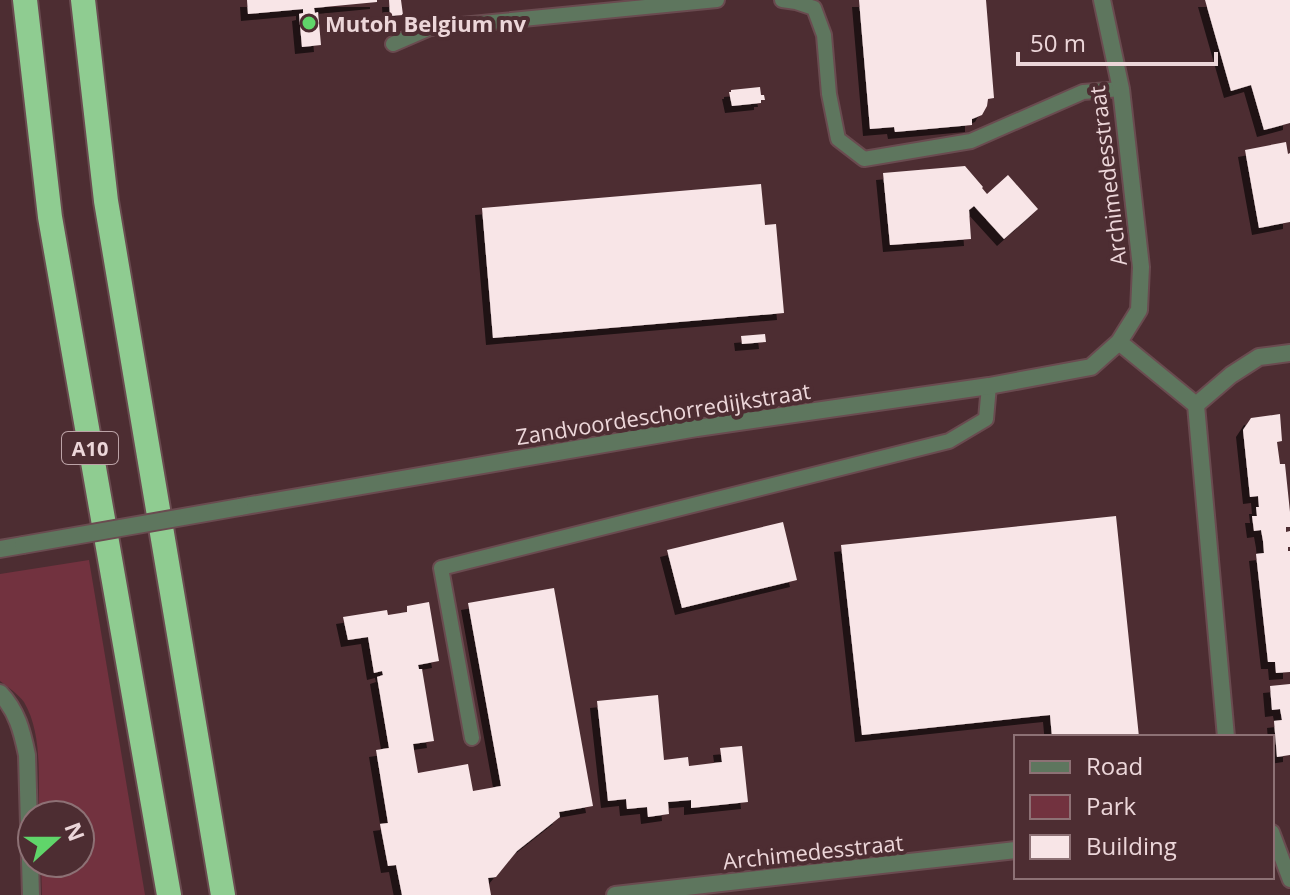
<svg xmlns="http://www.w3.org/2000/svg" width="1290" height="895" font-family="'Open Sans',sans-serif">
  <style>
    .green { fill: #72323f }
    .building { fill: #f8e5e7; filter: url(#shadow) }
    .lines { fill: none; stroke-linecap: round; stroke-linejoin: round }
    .lane-casing { stroke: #6a4b50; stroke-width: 18 }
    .street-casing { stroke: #6a4b50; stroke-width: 20 }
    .highway-casing { stroke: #6a4b50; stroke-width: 28 }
    .lane { stroke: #5e765e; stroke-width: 14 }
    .street { stroke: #5e765e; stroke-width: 16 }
    .highway { stroke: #8fcc91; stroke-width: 24 }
    .street-bridge-casing { stroke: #6a4b50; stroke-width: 20; stroke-linecap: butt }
    .street-bridge { stroke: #5e765e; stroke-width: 16 }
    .poi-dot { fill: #60d56a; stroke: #4d2d32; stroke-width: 3 }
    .labels { text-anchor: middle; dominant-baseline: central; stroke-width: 8; stroke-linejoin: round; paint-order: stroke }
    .shield { fill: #4d2d32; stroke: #bca3a7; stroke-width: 2 }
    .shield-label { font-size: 20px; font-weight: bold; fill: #ecd6d9 }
    .poi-label { font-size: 22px; font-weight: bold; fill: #ecd6d9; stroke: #4d2d32; text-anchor: start }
    .street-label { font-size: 22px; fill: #ecd6d9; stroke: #4d2d32 }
  </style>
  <defs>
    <filter id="shadow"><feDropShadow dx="-7" dy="7" stdDeviation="0" flood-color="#0009"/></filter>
  </defs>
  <rect width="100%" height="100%" fill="#4d2d32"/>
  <path class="green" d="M 89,560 L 145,895 L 42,895 L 41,863 L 80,863 L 80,815 L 39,815 C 38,779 43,734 24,702 C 18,694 8,687 0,681 L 0,574 Z"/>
  <path class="building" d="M 247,0 L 377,0 L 377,2 L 314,8 L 315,13 L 318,12 L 321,45 L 302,47 L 299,14 L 303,13 L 303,9 L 248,14 Z
    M 389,0 L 401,0 L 403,15 L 390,16 Z
    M 859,0 L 986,0 L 994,98 L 988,99 L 987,106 L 982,115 L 972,119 L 972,125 L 895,132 L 894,127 L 870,129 Z
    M 1205,0 L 1290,0 L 1290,123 L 1264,130 L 1251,85 L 1231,91 Z
    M 760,87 L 761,95 L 764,95 L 765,100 L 761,100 L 761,103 L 732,106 L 729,92 L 731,92 L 731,90 Z
    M 1286,142 L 1288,154 L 1290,153 L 1290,222 L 1259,228 L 1245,150 Z
    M 965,166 L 983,187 L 982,188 L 987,194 L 1008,175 L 1038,209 L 1004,239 L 974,206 L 969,210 L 971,239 L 890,245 L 883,173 Z
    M 761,184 L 765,225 L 776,224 L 784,313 L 493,338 L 482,208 Z
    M 765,334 L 766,342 L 742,344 L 741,336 Z
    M 1280,414 L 1282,441 L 1277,442 L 1280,464 L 1285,464 L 1290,512 L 1290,527 L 1286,527 L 1286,532 L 1290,531 L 1290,547 L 1288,547 L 1288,551 L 1290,551 L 1290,672 L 1276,673 L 1275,662 L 1268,662 L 1256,554 L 1264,553 L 1263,541 L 1261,530 L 1254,531 L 1252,516 L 1257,516 L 1256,507 L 1259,507 L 1258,496 L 1250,497 L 1243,430 L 1251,418 Z
    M 1116,516 L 1139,737 L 1052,737 L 1050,715 L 862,735 L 841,545 Z
    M 783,522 L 797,580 L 682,608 L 667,550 Z
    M 554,588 L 593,806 L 559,812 L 560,817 L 517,851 L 496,877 L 488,878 L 491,895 L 402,895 L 396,865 L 388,866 L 380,824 L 388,823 L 376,750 L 389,748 L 377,677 L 383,675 L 382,671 L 374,673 L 368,637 L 348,640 L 343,617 L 387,610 L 388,615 L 407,612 L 407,606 L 429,602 L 439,661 L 418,665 L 419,669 L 422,669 L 434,741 L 413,744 L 418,773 L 468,764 L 473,791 L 501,786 L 468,603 Z
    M 1290,684 L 1290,755 L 1277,757 L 1274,721 L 1282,720 L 1280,709 L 1272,710 L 1270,686 Z
    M 658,695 L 664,760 L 688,757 L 689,766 L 722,762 L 720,748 L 742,746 L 748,802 L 691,808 L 691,800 L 668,802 L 669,814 L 648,817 L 647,807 L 627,809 L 626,799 L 608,801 L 597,701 Z"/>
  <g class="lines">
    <g class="lane-casing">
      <path id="lane" d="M 782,0 L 796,2 L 814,8 L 824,35 L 829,94 L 838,139 L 864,159 L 971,141 L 1083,92 L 1121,89
        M 393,44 L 430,28 L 717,0
        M 472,738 L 441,568 L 949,441 L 986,419 L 989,386
        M 1272,832 L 1290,880"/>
    </g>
    <g class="street-casing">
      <path id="street" d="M 1119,342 L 1196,405
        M 1196,405 L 1226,737
        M 1196,405 L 1231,375 L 1259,357 L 1290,353
        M 240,507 L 697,428 L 989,386 L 1091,367 L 1119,342 L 1139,310 L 1141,267 L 1121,89 L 1102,0
        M 0,549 L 23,545
        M 0,693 C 17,711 22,731 27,755 L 31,895
        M 615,895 L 1016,850"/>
    </g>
    <g class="highway-casing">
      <path id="highway" d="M 25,0 L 50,217 L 169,895
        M 83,0 L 106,201 L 223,895"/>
    </g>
    <use href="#lane" class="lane"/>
    <use href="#street" class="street"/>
    <use href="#highway" class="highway"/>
    <g class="street-bridge-casing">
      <path id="street-bridge" d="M 23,545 L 240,507"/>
    </g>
    <use href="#street-bridge" class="street-bridge"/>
  </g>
  <circle class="poi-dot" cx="309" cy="23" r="8"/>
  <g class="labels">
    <rect class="shield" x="62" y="432" width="56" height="32" rx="6"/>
    <g class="shield-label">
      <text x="90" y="448">A10</text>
    </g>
    <g class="poi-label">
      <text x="325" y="23">Mutoh Belgium nv</text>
    </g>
    <g class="street-label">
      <text transform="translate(1107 176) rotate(-97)">Archimedesstraat</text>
      <text transform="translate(663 413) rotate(-9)">Zandvoordeschorredijkstraat</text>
      <text transform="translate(813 851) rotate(-6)">Archimedesstraat</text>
    </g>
  </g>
  <rect x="1014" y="735" width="260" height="144" fill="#4d2d32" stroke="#8d7175" stroke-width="2"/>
  <rect x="1030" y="761" width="40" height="12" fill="#5e765e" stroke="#8d7175" stroke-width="2"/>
  <text x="1086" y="775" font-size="24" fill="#ecd6d9">Road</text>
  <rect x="1030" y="795" width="40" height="24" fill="#72323f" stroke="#8d7175" stroke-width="2"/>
  <text x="1086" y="815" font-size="24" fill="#ecd6d9">Park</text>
  <rect x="1030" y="835" width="40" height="24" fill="#f8e5e7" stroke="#8d7175" stroke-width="2"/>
  <text x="1086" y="855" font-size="24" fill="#ecd6d9">Building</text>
  <g transform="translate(56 839) rotate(69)"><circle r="38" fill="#4d2d32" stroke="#8d7175" stroke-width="2"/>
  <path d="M0-6L14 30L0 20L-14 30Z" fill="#60d56a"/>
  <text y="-12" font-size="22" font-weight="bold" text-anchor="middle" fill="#ecd6d9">N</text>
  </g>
  <path d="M1018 52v12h198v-12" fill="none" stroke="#ecd6d9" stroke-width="4"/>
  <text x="1030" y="52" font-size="24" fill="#ecd6d9" stroke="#4d2d32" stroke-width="6" paint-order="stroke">50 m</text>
</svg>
